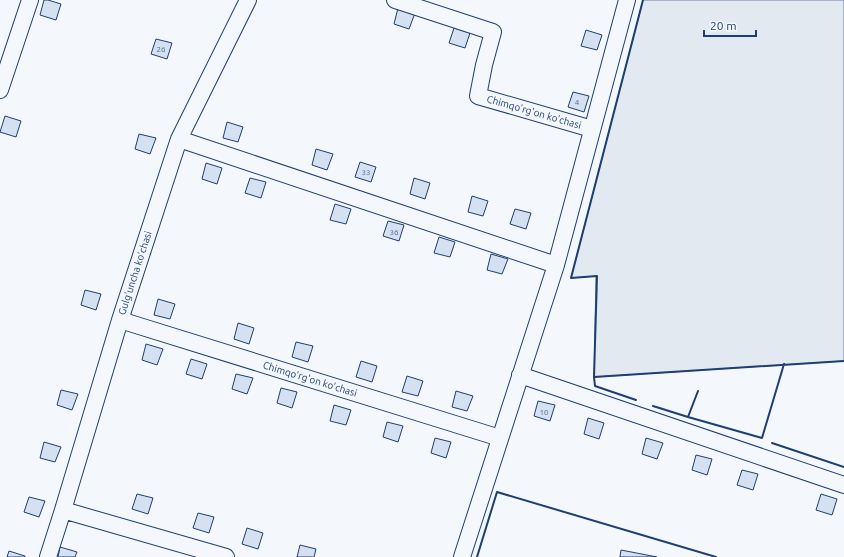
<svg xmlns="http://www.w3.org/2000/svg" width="844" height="557" font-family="Ubuntu,sans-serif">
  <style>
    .green { fill: #e3e9f0; stroke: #687fa3 }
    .building { fill: #d5e0f0; stroke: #1d3f73 }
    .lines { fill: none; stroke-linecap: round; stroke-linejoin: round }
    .minor-casing { stroke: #1d3f73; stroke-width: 18 }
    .minor { stroke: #f4f7fb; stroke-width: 16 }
    .wall { stroke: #1d3f73; stroke-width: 2 }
    .labels { text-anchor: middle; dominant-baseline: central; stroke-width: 3; stroke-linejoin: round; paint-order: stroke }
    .number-label { font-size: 8px; fill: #4b6792 }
    .street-label { font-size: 10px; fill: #1d3f73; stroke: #f4f7fb }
  </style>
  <rect width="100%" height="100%" fill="#f4f7fb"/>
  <path class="green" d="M 643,0 L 844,0 L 844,361 L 594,377 L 596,276 L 571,278 Z"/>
  <path class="building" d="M 44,0 L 48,0 L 61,4 L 56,20 L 40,15 Z
    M 398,8 L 415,13 L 409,29 L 394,24 Z
    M 454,28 L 470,33 L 465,48 L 449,43 Z
    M 586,30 L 602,35 L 597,50 L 581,46 Z
    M 156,39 L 172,43 L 167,59 L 151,54 Z
    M 573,92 L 589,96 L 584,112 L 568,107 Z
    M 5,116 L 21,121 L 16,137 L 0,132 Z
    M 227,122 L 243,127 L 238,142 L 223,138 Z
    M 139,134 L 156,138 L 150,154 L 135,149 Z
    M 316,149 L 333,154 L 327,170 L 312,165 Z
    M 360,162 L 376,167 L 371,182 L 355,177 Z
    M 206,163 L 222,168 L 217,184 L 202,179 Z
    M 250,178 L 266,182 L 261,198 L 245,193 Z
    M 414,178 L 430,183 L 425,199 L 410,194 Z
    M 472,196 L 488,201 L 483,216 L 468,212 Z
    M 335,204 L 351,209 L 346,224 L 330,220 Z
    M 515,209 L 531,213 L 526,229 L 510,224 Z
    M 388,221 L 404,225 L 399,241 L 383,236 Z
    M 439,237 L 455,242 L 450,257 L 434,253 Z
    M 491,254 L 508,259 L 502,274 L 487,270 Z
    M 85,290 L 101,294 L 96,310 L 81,305 Z
    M 158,299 L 175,304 L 170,319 L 154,315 Z
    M 238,323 L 254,328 L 249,344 L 234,339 Z
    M 296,342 L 313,346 L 308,362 L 292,357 Z
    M 146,344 L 163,349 L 157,365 L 142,360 Z
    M 191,359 L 207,364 L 202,379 L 186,374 Z
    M 361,361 L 377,366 L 372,382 L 356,377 Z
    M 236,374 L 253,378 L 247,394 L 232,389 Z
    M 407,376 L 423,381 L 418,396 L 402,392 Z
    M 281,388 L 297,392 L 292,408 L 277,403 Z
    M 61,390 L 78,394 L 72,410 L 57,405 Z
    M 456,391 L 473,396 L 467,411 L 452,407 Z
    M 538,401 L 555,405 L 550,421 L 534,416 Z
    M 334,405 L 351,410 L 346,425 L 330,421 Z
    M 588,418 L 604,423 L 599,439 L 584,434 Z
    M 387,422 L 403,426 L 398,442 L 383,437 Z
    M 435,438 L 451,442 L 446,458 L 431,453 Z
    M 646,438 L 663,443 L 657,459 L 642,454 Z
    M 44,442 L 61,447 L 55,462 L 40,458 Z
    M 696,455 L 712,459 L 707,475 L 692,470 Z
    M 742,470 L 758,474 L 753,490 L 737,485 Z
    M 137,494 L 153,498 L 148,514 L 132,509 Z
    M 821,494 L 837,499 L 832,515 L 816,510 Z
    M 29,497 L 45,501 L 39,517 L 24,512 Z
    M 198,513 L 214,517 L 209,533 L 193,528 Z
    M 247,528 L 263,533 L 258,549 L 242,544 Z
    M 300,545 L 316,549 L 314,557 L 297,557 Z
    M 60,547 L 77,552 L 75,557 L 58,557 Z
    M 621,550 L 657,557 L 620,557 Z
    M 9,551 L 25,556 L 25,557 L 7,557 Z"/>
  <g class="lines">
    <g class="minor-casing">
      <path id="minor" d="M 395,0 L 493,32 L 484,65 L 478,96 L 592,129
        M 0,90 L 30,0
        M 179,139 L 556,265
        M 120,320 L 500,438
        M 520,375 L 844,485
        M 63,510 L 226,557
        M 48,557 L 63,510 L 120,320 L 179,139 L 248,0
        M 462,557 L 556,265 L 627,0"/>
    </g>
    <use href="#minor" class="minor"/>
    <path class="wall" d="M 643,0 L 571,278 L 597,276 L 594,377 L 844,361
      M 594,377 L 595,386 L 636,400
      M 698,391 L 688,417 L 762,438 L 784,364
      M 653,406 L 688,417
      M 772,443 L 844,467
      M 477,557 L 497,492 L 716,557"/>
  </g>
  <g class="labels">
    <g class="number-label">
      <text x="161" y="49">26</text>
      <text x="577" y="102">4</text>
      <text x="366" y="172">33</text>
      <text x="394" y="232">36</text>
      <text x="544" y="412">10</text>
    </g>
    <g class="street-label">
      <text transform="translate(534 112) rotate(16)">Chimqo'rg'on ko'chasi</text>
      <text transform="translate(135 273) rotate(-72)">Gulg'uncha ko'chasi</text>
      <text transform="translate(310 379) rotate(17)">Chimqo'rg'on ko'chasi</text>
    </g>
  </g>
  <path d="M704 30v6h52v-6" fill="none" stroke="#1d3f73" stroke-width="2"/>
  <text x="710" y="30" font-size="12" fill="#1d3f73" stroke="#f4f7fb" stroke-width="3" paint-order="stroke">20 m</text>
</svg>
